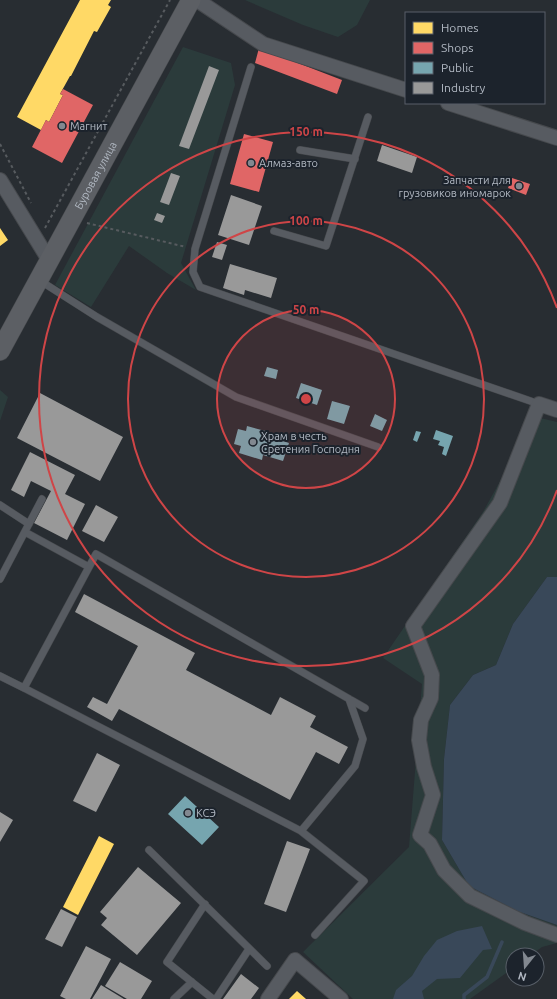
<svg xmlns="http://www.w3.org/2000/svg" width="557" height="999" font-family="Ubuntu,sans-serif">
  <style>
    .green { fill: #2b3b3b }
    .water { fill: #394859 }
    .homes { fill: #ffd966 }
    .shops { fill: #e06666 }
    .public { fill: #76a5af }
    .industry { fill: #999 }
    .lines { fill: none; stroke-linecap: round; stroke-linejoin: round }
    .stream { stroke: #394859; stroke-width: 3.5 }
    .service-casing { stroke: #46494d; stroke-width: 8 }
    .minor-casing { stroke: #46494d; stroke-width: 16 }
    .secondary-casing { stroke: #46494d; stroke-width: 20 }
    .path { stroke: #575b5f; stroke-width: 2; stroke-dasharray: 3 3; stroke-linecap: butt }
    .service { stroke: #575b61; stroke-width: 7 }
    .minor { stroke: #575b61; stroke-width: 14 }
    .secondary { stroke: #5c5f64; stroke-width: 19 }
    .ring { fill: none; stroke: #cf4547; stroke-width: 2 }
    .poi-dot { fill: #828890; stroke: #1c232c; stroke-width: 1.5 }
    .labels { text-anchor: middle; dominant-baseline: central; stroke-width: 4; stroke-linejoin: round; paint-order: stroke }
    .poi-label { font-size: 11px; fill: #b2b9c3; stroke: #1c232c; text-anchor: start }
    .street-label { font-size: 11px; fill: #b2b9c3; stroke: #1c232c }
    .centre { fill: #cf4547; stroke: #1c232c; stroke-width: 2 }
    .ring-label { font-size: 12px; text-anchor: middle; font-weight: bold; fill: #cf4547; stroke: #1c232c; stroke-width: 4; stroke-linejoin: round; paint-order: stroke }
  </style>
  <rect width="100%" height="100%" fill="#282d32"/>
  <path class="green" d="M 245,0 L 370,0 L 357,25 L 338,37 L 303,25 Z
    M 183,47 L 231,63 L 235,85 L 181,263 L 196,290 L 167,273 L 129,246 L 91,307 L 55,285 Z
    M 0,390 L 8,397 L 0,421 Z
    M 528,415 L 557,422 L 557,577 L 547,577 L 513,624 L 496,665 L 473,675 L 450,705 L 444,759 L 442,840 L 469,886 L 517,911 L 557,925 L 557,943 L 542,947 L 531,955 L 513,955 L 513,968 L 470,999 L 353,999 L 303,952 L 409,847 L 422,684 L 383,658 L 483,512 L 504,474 Z"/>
  <path class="water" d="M 547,577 L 557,577 L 557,925 L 517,911 L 469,886 L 442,840 L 444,759 L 450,705 L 473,675 L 496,665 L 513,624 Z
    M 482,926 L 492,949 L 483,950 L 460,978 L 437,979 L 422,991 L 424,999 L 393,999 L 396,990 L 412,976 L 424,956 L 437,940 L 457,931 Z"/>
  <path class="homes" d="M 80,0 L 111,0 L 108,5 L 111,7 L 97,32 L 94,31 L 71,76 L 70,76 L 60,94 L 63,95 L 49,122 L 46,120 L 41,130 L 17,117 Z
    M 0,228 L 8,240 L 0,246 Z
    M 99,836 L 114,844 L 78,915 L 63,907 Z
    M 297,991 L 306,999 L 289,999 Z"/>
  <path class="shops" d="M 259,48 L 342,80 L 337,94 L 255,63 Z
    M 63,89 L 93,105 L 62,163 L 32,147 L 46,120 L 49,122 L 63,95 L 60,94 Z
    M 244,134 L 273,142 L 259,192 L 230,184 Z
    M 512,178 L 530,184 L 526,195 L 508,188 Z"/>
  <path class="public" d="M 267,367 L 278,370 L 276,379 L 264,376 Z
    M 301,383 L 322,390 L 317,405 L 296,398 Z
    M 332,401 L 350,406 L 344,424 L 327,419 Z
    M 375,414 L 387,420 L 382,431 L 370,426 Z
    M 247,426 L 269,432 L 268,436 L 289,443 L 283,461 L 263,455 L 262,460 L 239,453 L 241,446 L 234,444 L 238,429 L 246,431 Z
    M 436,430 L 453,436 L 446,456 L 442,454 L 444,447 L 438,445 L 440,441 L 433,439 Z
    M 416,431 L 421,432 L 417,442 L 413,440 Z
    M 185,796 L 219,827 L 202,845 L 168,814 Z"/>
  <path class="industry" d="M 209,66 L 219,70 L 189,149 L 179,146 Z
    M 382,145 L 417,157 L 412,173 L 377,161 Z
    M 171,173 L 180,176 L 169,205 L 160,202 Z
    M 231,195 L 262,206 L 249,245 L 218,235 Z
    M 157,213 L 165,216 L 162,223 L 154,220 Z
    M 217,242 L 227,245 L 222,260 L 212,257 Z
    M 230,264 L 277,278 L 271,298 L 245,290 L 244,295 L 223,288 Z
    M 40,393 L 123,437 L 100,481 L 17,438 Z
    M 30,452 L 75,475 L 65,494 L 85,504 L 67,540 L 34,523 L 51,491 L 31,481 L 24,497 L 11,490 Z
    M 96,505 L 118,517 L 104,542 L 82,531 Z
    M 84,594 L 195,653 L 186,670 L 271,715 L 280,697 L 316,716 L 310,727 L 348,747 L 339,764 L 316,752 L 290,800 L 119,709 L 112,721 L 87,707 L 93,697 L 107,704 L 138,646 L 75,612 Z
    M 97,753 L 120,765 L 96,812 L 73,801 Z
    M 0,812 L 13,820 L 0,842 Z
    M 287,841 L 310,849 L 286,912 L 264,904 Z
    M 138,867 L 181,903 L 137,955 L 101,925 L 107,918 L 100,912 Z
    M 61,909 L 77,917 L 62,947 L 45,939 Z
    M 86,946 L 111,959 L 90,999 L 66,999 L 60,996 Z
    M 120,962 L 152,981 L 141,999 L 127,999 L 105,986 Z
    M 241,974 L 259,988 L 251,999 L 223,999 Z
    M 101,985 L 124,999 L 92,999 Z"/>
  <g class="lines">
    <path class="stream" d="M 464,999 L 464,995 L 487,977 L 502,942"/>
    <g class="service-casing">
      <path id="service" d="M 251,67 L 195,249 L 193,272 L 200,287 L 539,404
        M 300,150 L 355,159
        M 274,231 L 326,246 L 368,117
        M 39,280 L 97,317 L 236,397 L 378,447
        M 0,505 L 29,524
        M 25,532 L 89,567
        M 0,579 L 42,499
        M 0,676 L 24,688
        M 301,831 L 355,766 L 363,739 L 349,699
        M 149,850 L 267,966
        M 205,904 L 167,962 L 213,999
        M 315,935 L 364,881 L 301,831 L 24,688 L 96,554 L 365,708
        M 174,999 L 192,982
        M 216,999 L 249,949"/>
    </g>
    <g class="minor-casing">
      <path id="minor" d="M 197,0 L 263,44 L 406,90
        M 448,103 L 557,138
        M 0,180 L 49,260
        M 557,410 L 539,404 L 500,503 L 413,626 L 432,675 L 431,698 L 421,720 L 419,740 L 424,767 L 433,795 L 420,835 L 430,844 L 444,870 L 470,896 L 525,923 L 557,935
        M 268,999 L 295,960 L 341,999"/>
    </g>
    <g class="secondary-casing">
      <g id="secondary">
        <path id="s1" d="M 0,351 L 191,0"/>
      </g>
    </g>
    <path class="path" d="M 0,144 L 31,203
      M 87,223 L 186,247
      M 45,228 L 170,0"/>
    <use href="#service" class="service"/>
    <use href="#minor" class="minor"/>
    <use href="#secondary" class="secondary"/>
  </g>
  <circle cx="306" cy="399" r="89" fill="#cf4547" fill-opacity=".12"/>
  <g class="ring">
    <circle cx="306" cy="399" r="89"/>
    <circle cx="306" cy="399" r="178"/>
    <path d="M557 490A267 267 0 1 1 557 308"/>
  </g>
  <g class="poi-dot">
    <circle cx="62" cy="126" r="4"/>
    <circle cx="251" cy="163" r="4"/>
    <circle cx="519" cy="186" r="4"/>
    <circle cx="253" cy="442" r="4"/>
    <circle cx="188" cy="813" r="4"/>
  </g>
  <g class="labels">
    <g class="poi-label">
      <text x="70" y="126">Магнит</text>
      <text x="259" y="163">Алмаз-авто</text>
      <text x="511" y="180" text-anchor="end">Запчасти для<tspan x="511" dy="13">грузовиков иномарок</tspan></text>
      <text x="261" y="436">Храм в честь<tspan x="261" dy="13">Сретения Господня</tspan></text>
      <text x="196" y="813">КСЭ</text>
    </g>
    <g class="street-label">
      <text stroke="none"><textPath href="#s1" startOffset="200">Буровая улица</textPath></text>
    </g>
  </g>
  <circle cx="306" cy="399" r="6" class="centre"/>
  <g class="ring-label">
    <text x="306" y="136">150 m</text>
    <text x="306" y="225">100 m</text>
    <text x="306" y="314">50 m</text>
  </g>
  <rect x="405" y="12" width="140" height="92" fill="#1c232c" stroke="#585f68"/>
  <rect x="413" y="22" width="20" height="12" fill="#ffd966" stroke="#585f68"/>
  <text x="441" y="32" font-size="12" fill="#b2b9c3">Homes</text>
  <rect x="413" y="42" width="20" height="12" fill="#e06666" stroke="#585f68"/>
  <text x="441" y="52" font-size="12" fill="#b2b9c3">Shops</text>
  <rect x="413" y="62" width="20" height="12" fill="#76a5af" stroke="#585f68"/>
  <text x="441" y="72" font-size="12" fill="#b2b9c3">Public</text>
  <rect x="413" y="82" width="20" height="12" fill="#999999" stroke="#585f68"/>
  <text x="441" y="92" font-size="12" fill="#b2b9c3">Industry</text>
  <g transform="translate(525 967) rotate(197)"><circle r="19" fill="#1c232c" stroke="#585f68"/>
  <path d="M0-3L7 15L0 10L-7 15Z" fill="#828890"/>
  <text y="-6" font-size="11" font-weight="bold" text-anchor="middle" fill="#b2b9c3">N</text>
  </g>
</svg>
